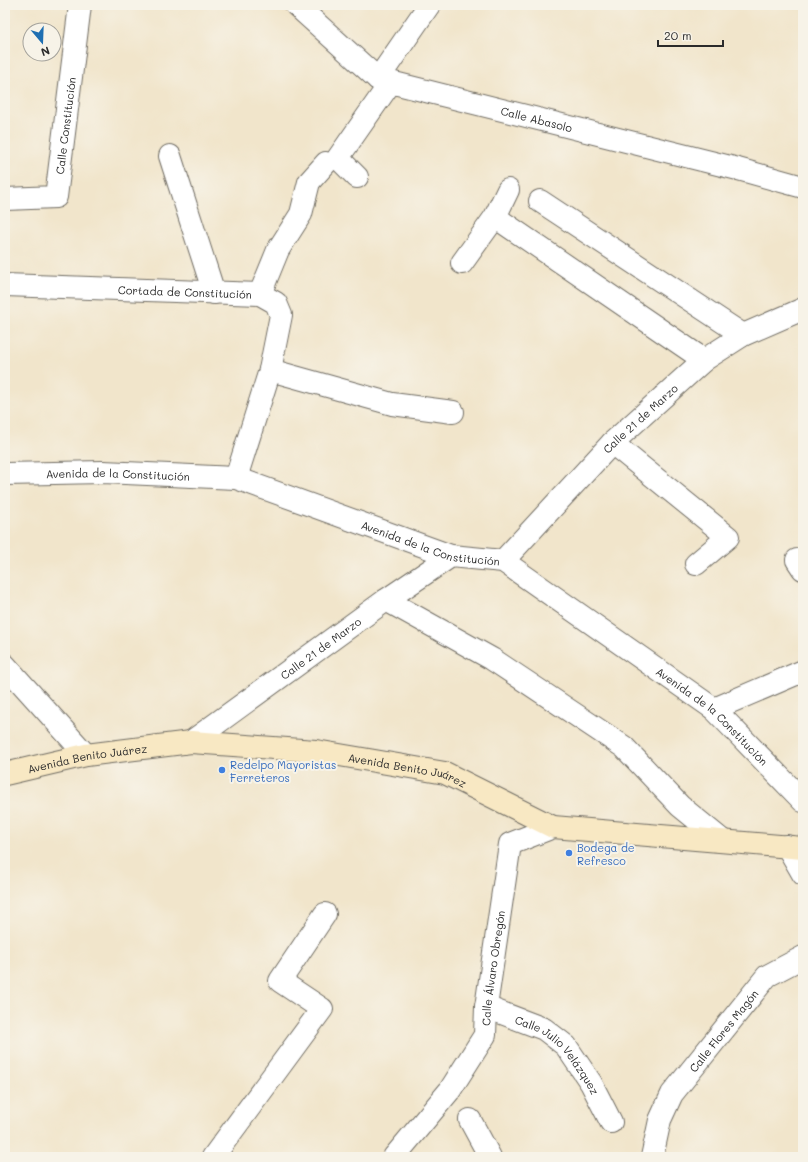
<svg xmlns="http://www.w3.org/2000/svg" width="808" height="1162" font-family="Mali,sans-serif">
  <style>
    .lines { fill: none; stroke-linecap: round; stroke-linejoin: round }
    .street-casing { stroke: #706c63; stroke-width: 24 }
    .secondary-casing { stroke: #706c63; stroke-width: 24 }
    .street { stroke: #fff; stroke-width: 22 }
    .secondary { stroke: #f8e8c3; stroke-width: 22 }
    .shop-dot { fill: #3f7fe0; stroke: #f7f3e8; stroke-width: 1.5 }
    .labels { text-anchor: middle; dominant-baseline: central; stroke-width: 4; stroke-linejoin: round; paint-order: stroke }
    .street-label { font-size: 11px; fill: #2b2b2b; stroke: #f7f3e8 }
    .shop-label { font-size: 11px; fill: #366cbe; stroke: #f7f3e8; text-anchor: start }
  </style>
  <rect width="100%" height="100%" fill="#f7f3e8"/>
  <filter id="ink" filterUnits="userSpaceOnUse"><feTurbulence type="fractalNoise" baseFrequency=".025" numOctaves="2"/><feDisplacementMap in="SourceGraphic" scale="8" xChannelSelector="R" yChannelSelector="G"/><feConvolveMatrix kernelMatrix="1 2 1 2 8 2 1 2 1" color-interpolation-filters="sRGB"/></filter>
  <filter id="wash" filterUnits="userSpaceOnUse"><feTurbulence type="fractalNoise" baseFrequency=".012" numOctaves="4" result="noise"/><feDisplacementMap in="SourceGraphic" scale="16" xChannelSelector="R" yChannelSelector="G"/><feGaussianBlur stdDeviation="0.9" result="paint"/><feColorMatrix in="noise" values="0 0 0 0 0 0 0 0 0 0 0 0 0 0 0 0 0 1.4 0 .05"/><feComposite in="paint" operator="in"/></filter>
  <g filter="url(#wash)">
    <rect width="100%" height="100%" fill="#f1e5cb"/>
  </g>
  <g filter="url(#ink)">
    <g class="lines">
      <g class="street-casing">
        <g id="street">
          <path id="s1" d="M 296,5 L 378,79 L 738,169 L 803,187"/>
          <path d="M 378,79 L 429,5"/>
          <path d="M 170,156 L 214,293"/>
          <path d="M 357,177 L 338,158 L 391,82"/>
          <path id="s2" d="M 5,199 L 56,197 L 80,5"/>
          <path d="M 540,201 L 743,335"/>
          <path d="M 495,217 L 704,360"/>
          <path d="M 462,263 L 495,217 L 508,190"/>
          <path id="s3" d="M 5,285 L 260,294 L 276,303 L 281,315 L 270,370 L 236,478"/>
          <path d="M 260,294 L 278,250 L 301,214 L 309,182 L 326,163"/>
          <path d="M 270,370 L 392,404 L 453,412"/>
          <path d="M 612,443 L 728,537 L 696,564"/>
          <path id="s4" d="M 5,474 L 103,472 L 236,478 L 451,556 L 503,561 L 714,709 L 803,801"/>
          <path d="M 797,560 L 803,569"/>
          <path id="s5" d="M 503,561 L 612,443 L 704,360 L 743,335 L 803,309"/>
          <path d="M 386,600 L 492,659 L 624,747 L 680,806 L 723,841"/>
          <path d="M 5,665 L 86,755"/>
          <path d="M 714,709 L 803,671"/>
          <path id="s6" d="M 191,742 L 386,600 L 451,556"/>
          <path d="M 787,846 L 803,874"/>
          <path id="s7" d="M 486,1007 L 544,1029 L 566,1046 L 591,1083 L 611,1122"/>
          <path d="M 470,1120 L 490,1157"/>
          <path d="M 213,1157 L 322,1009 L 280,981 L 325,914"/>
          <path id="s8" d="M 394,1157 L 450,1090 L 485,1035 L 486,1007 L 510,844 L 553,827"/>
          <path id="s9" d="M 652,1157 L 660,1120 L 672,1094 L 767,976 L 803,957"/>
        </g>
      </g>
      <g class="secondary-casing">
        <g id="secondary">
          <path id="s10" d="M 5,774 L 86,755 L 191,742 L 316,751 L 445,773 L 553,827 L 803,848"/>
        </g>
      </g>
      <use href="#street" class="street"/>
      <use href="#secondary" class="secondary"/>
    </g>
  </g>
  <g class="shop-dot">
    <circle cx="222" cy="770" r="4"/>
    <circle cx="569" cy="853" r="4"/>
  </g>
  <g class="labels">
    <g class="street-label">
      <text stroke="none"><textPath href="#s1" startOffset="274">Calle Abasolo</textPath></text>
      <text stroke="none"><textPath href="#s2" startOffset="123">Calle Constitución</textPath></text>
      <text stroke="none"><textPath href="#s3" startOffset="180">Cortada de Constitución</textPath></text>
      <text stroke="none"><textPath href="#s5" startOffset="198">Calle 21 de Marzo</textPath></text>
      <text stroke="none"><textPath href="#s4" startOffset="113">Avenida de la Constitución</textPath></text>
      <text stroke="none"><textPath href="#s4" startOffset="437">Avenida de la Constitución</textPath></text>
      <text stroke="none"><textPath href="#s6" startOffset="160">Calle 21 de Marzo</textPath></text>
      <text stroke="none"><textPath href="#s4" startOffset="773">Avenida de la Constitución</textPath></text>
      <text stroke="none"><textPath href="#s10" startOffset="84">Avenida Benito Juárez</textPath></text>
      <text stroke="none"><textPath href="#s10" startOffset="408">Avenida Benito Juárez</textPath></text>
      <text stroke="none"><textPath href="#s8" startOffset="220">Calle Álvaro Obregón</textPath></text>
      <text stroke="none"><textPath href="#s9" startOffset="148">Calle Flores Magón</textPath></text>
      <text stroke="none"><textPath href="#s7" startOffset="89">Calle Julio Velázquez</textPath></text>
    </g>
    <g class="shop-label">
      <text x="230" y="764">Redelpo Mayoristas<tspan x="230" dy="13">Ferreteros</tspan></text>
      <text x="577" y="847">Bodega de<tspan x="577" dy="13">Refresco</tspan></text>
    </g>
  </g>
  <rect width="808" height="1162" fill="none" stroke="#f7f3e8" stroke-width="20"/>
  <g transform="translate(42 42) rotate(161)"><circle r="19" fill="#f7f3e8" stroke="#a5a39c"/>
  <path d="M0-3L7 15L0 10L-7 15Z" fill="#1f6fb2"/>
  <text y="-6" font-size="11" font-weight="bold" text-anchor="middle" fill="#2b2b2b">N</text>
  </g>
  <path d="M658 40v6h65v-6" fill="none" stroke="#2b2b2b" stroke-width="2"/>
  <text x="664" y="40" font-size="12" fill="#2b2b2b" stroke="#f7f3e8" stroke-width="3" paint-order="stroke">20 m</text>
</svg>
